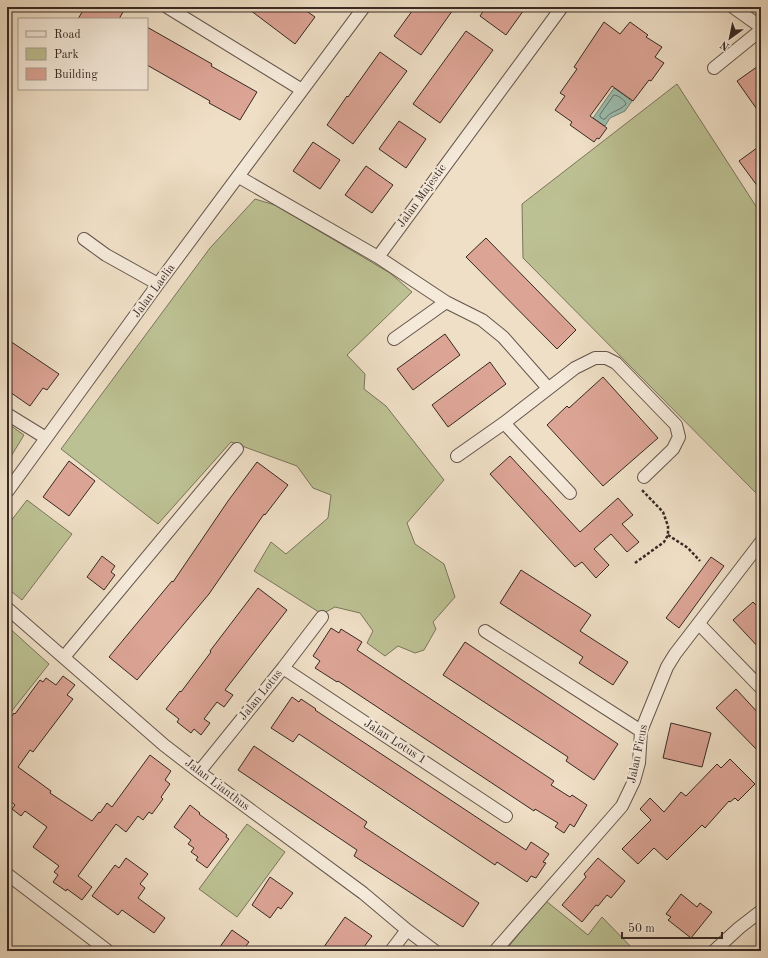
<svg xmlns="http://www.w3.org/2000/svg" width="768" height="958" font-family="'Old Standard TT',serif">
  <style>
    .green { fill: #bcc193; stroke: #7a755c }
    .water { fill: #9bbdaf; stroke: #738277 }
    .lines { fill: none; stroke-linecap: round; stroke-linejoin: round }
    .shore { stroke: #69736a; stroke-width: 1 }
    .building { fill: #dca495; stroke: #372924 }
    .minor-casing { stroke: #65564c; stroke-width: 14 }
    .path { stroke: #372924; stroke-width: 2.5; stroke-dasharray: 3 2; stroke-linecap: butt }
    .minor { stroke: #f5eada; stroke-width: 12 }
    .labels { text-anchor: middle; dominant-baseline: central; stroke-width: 4; stroke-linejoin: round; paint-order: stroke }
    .street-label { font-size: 12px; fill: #372924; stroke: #f5eada }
  </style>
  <rect width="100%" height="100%" fill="#efdfc6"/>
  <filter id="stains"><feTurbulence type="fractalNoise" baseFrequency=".005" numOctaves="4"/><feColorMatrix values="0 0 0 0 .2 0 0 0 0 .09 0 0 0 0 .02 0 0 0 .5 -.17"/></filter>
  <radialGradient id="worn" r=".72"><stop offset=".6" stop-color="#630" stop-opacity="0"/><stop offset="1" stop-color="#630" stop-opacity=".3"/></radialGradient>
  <path class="green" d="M 677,84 L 761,214 L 761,498 L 523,258 L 522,204 Z
    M 255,199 L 275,205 L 390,273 L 412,292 L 347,355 L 365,374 L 364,389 L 386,406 L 444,480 L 407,523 L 415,544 L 444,564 L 455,597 L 433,622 L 436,629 L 424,650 L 415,653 L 398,646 L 385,656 L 367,643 L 373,631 L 360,613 L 335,607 L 322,614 L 254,571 L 271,542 L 286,554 L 328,518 L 331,495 L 313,488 L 297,466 L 231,442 L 158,524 L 61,449 L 210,248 Z
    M 7,423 L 24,435 L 7,463 Z
    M 27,500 L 72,534 L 22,600 L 7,588 L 7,526 Z
    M 7,626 L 49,664 L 7,717 Z
    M 247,824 L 285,852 L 237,917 L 199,889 Z
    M 546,901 L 588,935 L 602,917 L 635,951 L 505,951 Z"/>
  <path class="water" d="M 614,88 L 632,101 L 625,111 L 610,118 L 605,126 L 593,118 Z"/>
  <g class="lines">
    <path class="shore" d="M 614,95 C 618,95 625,100 626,104 C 620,111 610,111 605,119 L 603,119 L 600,117 L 600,115 Z"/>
  </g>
  <path class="building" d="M 85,7 L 115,7 L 123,12 L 119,19 L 78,19 Z
    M 246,7 L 301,7 L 315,17 L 295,44 Z
    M 415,7 L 455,7 L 421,55 L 394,36 Z
    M 486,7 L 526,7 L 506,35 L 480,16 Z
    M 604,22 L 620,34 L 630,22 L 648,35 L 646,37 L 662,47 L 655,57 L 664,63 L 651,81 L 649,80 L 633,101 L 612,86 L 590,116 L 607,128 L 599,139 L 597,138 L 594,142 L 570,125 L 572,122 L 555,110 L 565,96 L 560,93 L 577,69 L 574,67 Z
    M 147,27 L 212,64 L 211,66 L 257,92 L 240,120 L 209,103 L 210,101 L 147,65 Z
    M 466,31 L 493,50 L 440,123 L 413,104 Z
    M 380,52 L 407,71 L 353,144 L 327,125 L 347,96 L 348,97 Z
    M 761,64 L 761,115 L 737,81 Z
    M 399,121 L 426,139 L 406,168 L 379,149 Z
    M 313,142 L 340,160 L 320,189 L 293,171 Z
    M 761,145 L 761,191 L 739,161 Z
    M 366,166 L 393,185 L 372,213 L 345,195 Z
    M 486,238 L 576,330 L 557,349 L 466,257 Z
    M 445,334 L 460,355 L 413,390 L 397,369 Z
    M 7,339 L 59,374 L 47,390 L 43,388 L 30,406 L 7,390 Z
    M 490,362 L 506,384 L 448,427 L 432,405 Z
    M 603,377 L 658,438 L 603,486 L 547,425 L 567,406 L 569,408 Z
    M 510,456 L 580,532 L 618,498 L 633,515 L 622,524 L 639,542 L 627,552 L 611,534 L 594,549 L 609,565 L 596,578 L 582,562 L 575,567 L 490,474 Z
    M 69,461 L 95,481 L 69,516 L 43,497 Z
    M 257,462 L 288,485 L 265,515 L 264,514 L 209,594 L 137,680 L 109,657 L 172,581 L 173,582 L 228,501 Z
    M 102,556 L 115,566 L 111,572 L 115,575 L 104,590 L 87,577 Z
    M 711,557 L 724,566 L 679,628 L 666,618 Z
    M 521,570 L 591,615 L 580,631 L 628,662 L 613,685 L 579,663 L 583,657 L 500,603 Z
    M 258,588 L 287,610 L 225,690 L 233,695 L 224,707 L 217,702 L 204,719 L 210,723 L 201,735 L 194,729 L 191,733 L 177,722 L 179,719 L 166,709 L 180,691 L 181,692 L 211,652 L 210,651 Z
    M 753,602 L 761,610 L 761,650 L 733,620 Z
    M 331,628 L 339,633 L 341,629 L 362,642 L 357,650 L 554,781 L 551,785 L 570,797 L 572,795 L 587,805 L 574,827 L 570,824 L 564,833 L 555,827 L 558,823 L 535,809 L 534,811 L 338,681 L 337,682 L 315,668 L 320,661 L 313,656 Z
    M 465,642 L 618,744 L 594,780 L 566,761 L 568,757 L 443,675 Z
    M 63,676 L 75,685 L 67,695 L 73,699 L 33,752 L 30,750 L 18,767 L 51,791 L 50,793 L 92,821 L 99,812 L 100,813 L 107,803 L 112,807 L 150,755 L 171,771 L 165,780 L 170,784 L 161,797 L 163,799 L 152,814 L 149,812 L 143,820 L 138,816 L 126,832 L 116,824 L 78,876 L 92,887 L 82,900 L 67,889 L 66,891 L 53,882 L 58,875 L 54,872 L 59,866 L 33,847 L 47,827 L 25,811 L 21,816 L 12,809 L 15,805 L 7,798 L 7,723 L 14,713 L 15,714 L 40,680 L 43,682 L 46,678 L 56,685 Z
    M 736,689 L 761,716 L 761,754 L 716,708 Z
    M 292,697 L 299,702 L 301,699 L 316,709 L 315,710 L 526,850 L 531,842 L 549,854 L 543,862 L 546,863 L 536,878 L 531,876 L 527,882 L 497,862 L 495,865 L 299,734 L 293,742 L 271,728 Z
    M 671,723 L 711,733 L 702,767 L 663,758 Z
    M 254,746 L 367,822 L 364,827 L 479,903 L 463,927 L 354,856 L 357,850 L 238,770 Z
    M 730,759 L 755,784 L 738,801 L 735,798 L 730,802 L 729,801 L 705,828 L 702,825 L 667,860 L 654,848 L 638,864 L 622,849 L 651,820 L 640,809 L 650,798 L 664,812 L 681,792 L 686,796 L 717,764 L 721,768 Z
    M 190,805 L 200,813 L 199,814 L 227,835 L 226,837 L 229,839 L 207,868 L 196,860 L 198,857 L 191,852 L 194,848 L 188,844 L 191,840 L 174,827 Z
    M 126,858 L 148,874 L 140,884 L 145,888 L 138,898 L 165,918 L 154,933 L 122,910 L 118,915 L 92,896 L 115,865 L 119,868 Z
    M 598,858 L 625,881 L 611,898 L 607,895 L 598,906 L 596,905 L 582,922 L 562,905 L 586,877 L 584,874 Z
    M 270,877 L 293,893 L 281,909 L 278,907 L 270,918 L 252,905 Z
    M 681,894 L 697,907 L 700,903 L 712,912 L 691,938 L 668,920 L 671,917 L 666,914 Z
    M 345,917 L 372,936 L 361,951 L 321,951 Z
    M 232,930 L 249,942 L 242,951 L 217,951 Z"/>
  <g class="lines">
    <g class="minor-casing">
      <path id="minor" d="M 167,7 L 302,90
        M 733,7 L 761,27
        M 714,68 L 761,30
        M 239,177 L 378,257 L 562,7
        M 84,239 L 106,255 L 158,284
        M 378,257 L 446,302 L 482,320 L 503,337 L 548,388
        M 394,339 L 446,302
        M 7,414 L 46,438
        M 504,423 L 570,493
        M 457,456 L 504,423 L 575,368 L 595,358 L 606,358 L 616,363 L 676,425 L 679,437 L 673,449 L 644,477
        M 7,492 L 158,284 L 364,7
        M 7,608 L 164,745 L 199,772 L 363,893 L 407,930 L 435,951
        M 699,624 L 761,688
        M 485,631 L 641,731
        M 64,657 L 237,449
        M 283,668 L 506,816
        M 199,772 L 283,668 L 322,617
        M 7,874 L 108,951
        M 391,951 L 407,930
        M 495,951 L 622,806 L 634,781 L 639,763 L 641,731 L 667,667 L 675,654 L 761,542
        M 714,951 L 739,928 L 761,911"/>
    </g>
    <path class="path" d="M 668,535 L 688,548 L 700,561
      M 635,563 L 664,542 L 668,535 L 668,526 L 663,512 L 641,489"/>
    <use href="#minor" class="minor"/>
  </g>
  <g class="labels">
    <g class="street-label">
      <text transform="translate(422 196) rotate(-54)">Jalan Majestic</text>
      <text transform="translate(154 291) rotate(-54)">Jalan Laelia</text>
      <text transform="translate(261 695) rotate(-51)">Jalan Lotus</text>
      <text transform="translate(395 742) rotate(33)">Jalan Lotus 1</text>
      <text transform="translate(638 754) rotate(-78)">Jalan Ficus</text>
      <text transform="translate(217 785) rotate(37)">Jalan Lianthus</text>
    </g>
  </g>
  <rect width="768" height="958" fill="none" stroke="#efdfc6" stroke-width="24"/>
  <rect x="8" y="8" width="752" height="942" fill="none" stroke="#372924" stroke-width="2"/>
  <rect x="12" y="12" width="744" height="934" fill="none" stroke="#372924"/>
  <rect x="18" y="18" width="130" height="72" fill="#f5eada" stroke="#a99d91"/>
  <rect x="26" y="31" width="20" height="6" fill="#f5eada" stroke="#a99d91"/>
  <text x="54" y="38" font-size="12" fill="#372924">Road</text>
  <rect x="26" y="48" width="20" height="12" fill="#bcc193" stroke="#a99d91"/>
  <text x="54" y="58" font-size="12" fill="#372924">Park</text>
  <rect x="26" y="68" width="20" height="12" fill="#dca495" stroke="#a99d91"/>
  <text x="54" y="78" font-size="12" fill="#372924">Building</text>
  <g transform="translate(730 38) rotate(213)" stroke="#f5eada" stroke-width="3" paint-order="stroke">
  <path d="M0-3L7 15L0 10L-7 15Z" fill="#372924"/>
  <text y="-6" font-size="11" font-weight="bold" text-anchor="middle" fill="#372924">N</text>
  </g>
  <path d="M622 932v6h100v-6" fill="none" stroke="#372924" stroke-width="2"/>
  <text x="628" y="932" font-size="12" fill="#372924" stroke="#f5eada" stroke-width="3" paint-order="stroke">50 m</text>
  <rect width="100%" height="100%" filter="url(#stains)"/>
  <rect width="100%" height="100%" fill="url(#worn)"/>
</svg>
